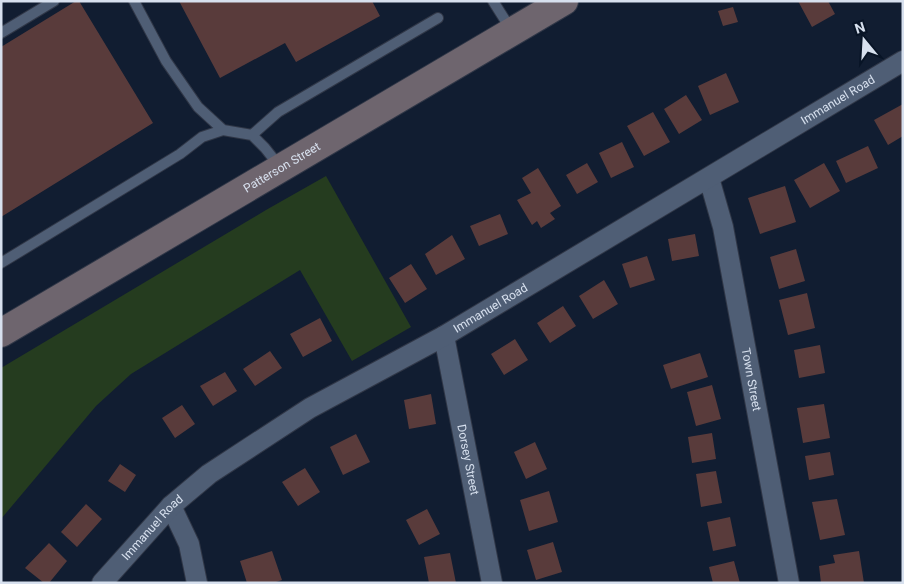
<svg xmlns="http://www.w3.org/2000/svg" width="904" height="584" font-family="Roboto,sans-serif">
  <style>
    .green { fill: #253c1f }
    .building { fill: #593b3b }
    .lines { fill: none; stroke-linecap: round; stroke-linejoin: round }
    .lane-casing { stroke: #303747; stroke-width: 12 }
    .street-casing { stroke: #303747; stroke-width: 22 }
    .secondary-casing { stroke: #303747; stroke-width: 30 }
    .lane { stroke: #4f5e75; stroke-width: 10 }
    .street { stroke: #4f5e75; stroke-width: 20 }
    .secondary { stroke: #6e656e; stroke-width: 28 }
    .labels { text-anchor: middle; dominant-baseline: central; stroke-width: 4.5; stroke-linejoin: round; paint-order: stroke }
    .street-label { font-size: 12px; fill: #d7e0ee; stroke: #081426 }
  </style>
  <rect width="100%" height="100%" fill="#111d31"/>
  <path class="green" d="M 326,176 L 411,327 L 352,361 L 300,270 L 131,374 L 96,406 L 1,519 L 1,368 L 266,210 Z"/>
  <path class="building" d="M 76,1 L 79,1 L 153,123 L 1,217 L 1,47 Z
    M 179,1 L 372,1 L 380,16 L 296,62 L 285,43 L 220,78 Z
    M 798,1 L 828,1 L 835,14 L 812,27 Z
    M 733,7 L 738,22 L 723,26 L 718,11 Z
    M 726,73 L 739,102 L 710,115 L 698,86 Z
    M 686,95 L 702,120 L 679,134 L 664,109 Z
    M 903,104 L 903,136 L 888,145 L 874,120 Z
    M 653,112 L 670,142 L 644,156 L 627,126 Z
    M 622,142 L 634,167 L 611,178 L 599,153 Z
    M 868,146 L 878,168 L 846,183 L 836,161 Z
    M 587,163 L 598,182 L 577,194 L 566,175 Z
    M 824,163 L 840,191 L 810,208 L 794,180 Z
    M 538,168 L 561,206 L 550,213 L 555,219 L 541,228 L 537,221 L 532,225 L 517,200 L 531,193 L 522,178 Z
    M 785,186 L 796,222 L 760,234 L 748,198 Z
    M 500,214 L 508,234 L 479,246 L 470,226 Z
    M 695,234 L 699,256 L 672,261 L 668,239 Z
    M 452,235 L 465,259 L 436,275 L 425,254 Z
    M 796,249 L 805,281 L 779,289 L 770,257 Z
    M 647,256 L 655,280 L 630,288 L 622,264 Z
    M 411,264 L 427,289 L 405,303 L 389,278 Z
    M 604,280 L 618,304 L 593,319 L 579,296 Z
    M 807,293 L 815,328 L 788,335 L 779,300 Z
    M 563,306 L 576,326 L 550,343 L 537,323 Z
    M 320,318 L 332,341 L 303,357 L 290,334 Z
    M 515,339 L 528,360 L 504,375 L 491,354 Z
    M 820,345 L 825,373 L 799,378 L 794,350 Z
    M 270,351 L 282,368 L 255,386 L 243,369 Z
    M 700,353 L 708,377 L 671,389 L 663,365 Z
    M 225,372 L 237,391 L 213,406 L 200,386 Z
    M 712,385 L 721,419 L 696,426 L 687,392 Z
    M 431,394 L 436,424 L 409,429 L 404,400 Z
    M 824,404 L 830,438 L 803,443 L 797,408 Z
    M 182,405 L 195,424 L 175,438 L 162,418 Z
    M 712,433 L 716,459 L 692,463 L 688,437 Z
    M 356,434 L 370,462 L 343,475 L 330,447 Z
    M 535,442 L 547,469 L 526,479 L 514,452 Z
    M 830,452 L 834,475 L 809,480 L 805,456 Z
    M 120,464 L 136,475 L 125,492 L 108,481 Z
    M 305,468 L 320,492 L 298,506 L 282,482 Z
    M 716,471 L 722,503 L 701,507 L 696,474 Z
    M 549,491 L 558,522 L 529,531 L 520,500 Z
    M 837,499 L 845,535 L 820,540 L 812,502 Z
    M 86,504 L 102,519 L 77,547 L 61,532 Z
    M 427,509 L 440,534 L 419,545 L 406,520 Z
    M 730,517 L 736,546 L 713,551 L 707,522 Z
    M 553,542 L 562,572 L 536,580 L 527,550 Z
    M 49,543 L 67,561 L 49,583 L 44,583 L 25,568 Z
    M 272,551 L 282,580 L 273,583 L 247,583 L 240,561 Z
    M 859,551 L 864,583 L 821,583 L 819,566 L 835,563 L 833,555 Z
    M 450,553 L 456,583 L 429,583 L 424,557 Z
    M 734,561 L 740,583 L 713,583 L 709,567 Z"/>
  <g class="lines">
    <g class="lane-casing">
      <path id="lane" d="M 134,1 L 166,61 L 198,107 L 223,130
        M 493,1 L 512,31
        M 1,33 L 54,1
        M 252,135 L 278,112 L 438,18
        M 1,263 L 180,154 L 202,137 L 223,130 L 252,135 L 265,148 L 280,167"/>
    </g>
    <g class="street-casing">
      <g id="street">
        <path id="s1" d="M 709,178 L 723,227 L 789,583"/>
        <path id="s2" d="M 444,336 L 492,583"/>
        <path d="M 171,506 L 189,544 L 197,583"/>
        <path id="s3" d="M 102,583 L 171,506 L 209,474 L 310,408 L 444,336 L 903,61"/>
      </g>
    </g>
    <g class="secondary-casing">
      <g id="secondary">
        <path id="s4" d="M 1,333 L 564,1"/>
      </g>
    </g>
    <use href="#lane" class="lane"/>
    <use href="#street" class="street"/>
    <use href="#secondary" class="secondary"/>
  </g>
  <g class="labels">
    <g class="street-label">
      <text stroke="none"><textPath href="#s3" startOffset="885">Immanuel Road</textPath></text>
      <text stroke="none"><textPath href="#s4" startOffset="326">Patterson Street</textPath></text>
      <text stroke="none"><textPath href="#s3" startOffset="480">Immanuel Road</textPath></text>
      <text stroke="none"><textPath href="#s1" startOffset="206">Town Street</textPath></text>
      <text stroke="none"><textPath href="#s2" startOffset="126">Dorsey Street</textPath></text>
      <text stroke="none"><textPath href="#s3" startOffset="75">Immanuel Road</textPath></text>
    </g>
  </g>
  <rect width="904" height="584" fill="none" stroke="#d7e0ee" stroke-width="5"/>
  <g transform="translate(864 40) rotate(342)" stroke="#081426" stroke-width="4" paint-order="stroke">
  <path d="M0-4L9 19L0 12L-9 19Z" fill="#d7e0ee"/>
  <text y="-8" font-size="14" font-weight="bold" text-anchor="middle" fill="#d7e0ee">N</text>
  </g>
</svg>
